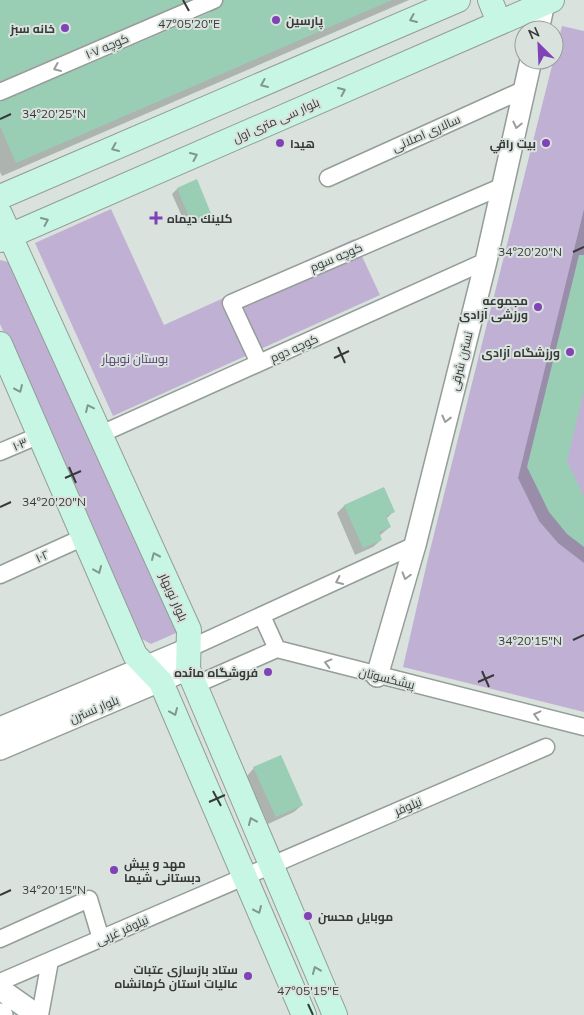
<svg xmlns="http://www.w3.org/2000/svg" width="584" height="1015" font-family="Mulish,Cairo,sans-serif">
  <style>
    .green { fill: #c0b1d4 }
    .shadow { fill: #0003 }
    .building { fill: #99ceb5 }
    .lines { fill: none; stroke-linecap: round; stroke-linejoin: round }
    .minor-casing { stroke: #949d98; stroke-width: 19 }
    .tertiary-casing { stroke: #949d98; stroke-width: 24 }
    .secondary-casing { stroke: #949d98; stroke-width: 26 }
    .minor { stroke: #fff; stroke-width: 16 }
    .tertiary { stroke: #fff; stroke-width: 21 }
    .secondary { stroke: #c8f6e5; stroke-width: 24 }
    .oneway { stroke: #80988f }
    .oneway2 { stroke: #9b9c9c }
    .ticks { fill: none; stroke: #373a39; stroke-width: 2 }
    .poi-dot { fill: #7f42b7; stroke: #d9e2dd; stroke-width: 2 }
    .labels { text-anchor: middle; dominant-baseline: central; stroke-width: 4; stroke-linejoin: round; paint-order: stroke }
    .poi-label { font-size: 12px; font-weight: bold; fill: #373a39; stroke: #d9e2dd; text-anchor: end }
    .street-label { font-size: 12px; fill: #373a39; stroke: #d9e2dd }
    .park-label { font-size: 12px; fill: #553a72; stroke: #d9e2dd }
    .ticks-label { font-size: 12px; text-anchor: middle; fill: #373a39; stroke: #d9e2dd; stroke-width: 4; stroke-linejoin: round; paint-order: stroke }
  </style>
  <rect width="100%" height="100%" fill="#d9e2dd"/>
  <path class="green" d="M 562,26 L 584,31 L 584,712 L 403,667 L 429,554 Z
    M 111,209 L 164,325 L 354,239 L 380,295 L 113,416 L 35,243 Z
    M 0,260 L 9,262 L 178,623 L 176,633 L 151,644 L 142,639 L 0,324 Z"/>
  <path class="shadow" d="M 0,0 L 409,0 L 2,176 L 0,172 L 0,102 L 210,14 L 210,11 L 206,5 L 0,88 Z
    M 196,181 L 211,216 L 206,220 L 187,228 L 172,194 L 177,189 Z
    M 584,209 L 584,386 L 566,461 L 584,499 L 584,563 L 558,543 L 539,521 L 518,478 Z
    M 384,488 L 394,511 L 386,519 L 390,527 L 379,536 L 381,540 L 373,547 L 355,555 L 337,513 L 344,506 Z
    M 254,768 L 302,805 L 294,812 L 268,824 L 247,776 Z"/>
  <path class="building" d="M 0,0 L 189,0 L 0,81 Z
    M 224,0 L 392,0 L 16,163 L 0,126 L 0,102 L 218,9 L 222,6 Z
    M 197,179 L 212,216 L 192,224 L 177,188 Z
    M 579,255 L 584,255 L 584,391 L 567,461 L 584,497 L 584,547 L 567,534 L 549,512 L 527,467 Z
    M 384,487 L 395,512 L 386,516 L 391,527 L 379,532 L 382,540 L 363,548 L 344,505 Z
    M 281,755 L 303,805 L 276,817 L 253,767 Z"/>
  <g class="lines">
    <g class="minor-casing">
      <path id="minor" d="M 0,92 L 214,0
        M 328,178 L 525,89
        M 259,363 L 231,303 L 503,186
        M 101,434 L 486,261
        M 0,452 L 40,435
        M 0,575 L 84,537
        M 262,616 L 277,649
        M 188,649 L 415,545
        M 195,685 L 277,649 L 584,727
        M 0,939 L 89,899 L 101,939
        M 0,982 L 546,747
        M 40,1015 L 50,961"/>
    </g>
    <g class="tertiary-casing">
      <path id="tertiary" d="M 538,30 L 544,3
        M 377,676 L 415,545 L 486,261 L 531,60
        M 0,728 L 188,649
        M 0,749 L 188,669
        M 0,989 L 37,1015
        M 0,1014 L 2,1015"/>
    </g>
    <g class="secondary-casing">
      <path id="secondary" d="M 490,0 L 499,22
        M 0,197 L 458,0
        M 0,214 L 189,630 L 188,669 L 335,1015
        M 0,240 L 552,0
        M 0,344 L 135,655 L 161,682 L 304,1015"/>
    </g>
    <use href="#minor" class="minor"/>
    <use href="#tertiary" class="tertiary"/>
    <use href="#secondary" class="secondary"/>
  </g>
  <defs><path id="oneway-chevron" d="M-2-3.5L2.5 0L-2 3.5" fill="none" stroke-width="1.6" stroke-linecap="round" stroke-linejoin="round" transform="scale(1.25)"/></defs>
  <g class="oneway">
    <use href="#oneway-chevron" transform="translate(413 19) rotate(157)"/>
    <use href="#oneway-chevron" transform="translate(264 84) rotate(157)"/>
    <use href="#oneway-chevron" transform="translate(342 91) rotate(-24)"/>
    <use href="#oneway-chevron" transform="translate(115 148) rotate(157)"/>
    <use href="#oneway-chevron" transform="translate(194 156) rotate(-24)"/>
    <use href="#oneway-chevron" transform="translate(45 221) rotate(-24)"/>
    <use href="#oneway-chevron" transform="translate(19 389) rotate(66)"/>
    <use href="#oneway-chevron" transform="translate(89 408) rotate(-115)"/>
    <use href="#oneway-chevron" transform="translate(155 556) rotate(-114)"/>
    <use href="#oneway-chevron" transform="translate(98 570) rotate(67)"/>
    <use href="#oneway-chevron" transform="translate(174 712) rotate(67)"/>
    <use href="#oneway-chevron" transform="translate(252 821) rotate(-113)"/>
    <use href="#oneway-chevron" transform="translate(258 910) rotate(66)"/>
    <use href="#oneway-chevron" transform="translate(316 970) rotate(-113)"/>
  </g>
  <g class="oneway2">
    <use href="#oneway-chevron" transform="translate(57 68) rotate(157)"/>
    <use href="#oneway-chevron" transform="translate(517 125) rotate(103)"/>
    <use href="#oneway-chevron" transform="translate(446 419) rotate(104)"/>
    <use href="#oneway-chevron" transform="translate(406 576) rotate(106)"/>
    <use href="#oneway-chevron" transform="translate(339 581) rotate(155)"/>
    <use href="#oneway-chevron" transform="translate(328 663) rotate(-165)"/>
    <use href="#oneway-chevron" transform="translate(537 715) rotate(-166)"/>
  </g>
  <path class="ticks" d="M 183,0 L 189,11M 0,119 L 11,114M 573,252 L 584,247M 338,347 L 345,363M 334,358 L 349,351M 69,467 L 76,483M 65,478 L 81,471M 0,507 L 11,502M 573,640 L 584,635M 482,671 L 489,687M 478,682 L 494,675M 213,791 L 221,806M 209,802 L 225,795M 0,895 L 11,890M 308,1004 L 313,1015"/>
  <g class="poi-dot">
    <circle cx="276" cy="20" r="5"/>
    <circle cx="65" cy="28" r="5"/>
    <circle cx="280" cy="143" r="5"/>
    <circle cx="546" cy="143" r="5"/>
    <path d="M153.5 210.5h5v5h5v5h-5v5h-5v-5h-5v-5h5z"/>
    <circle cx="538" cy="307" r="5"/>
    <circle cx="570" cy="352" r="5"/>
    <circle cx="268" cy="672" r="5"/>
    <circle cx="114" cy="870" r="5"/>
    <circle cx="308" cy="916" r="5"/>
    <circle cx="248" cy="976" r="5"/>
  </g>
  <g class="labels">
    <g class="poi-label">
      <text x="286" y="20" text-anchor="start">پارسین</text>
      <text x="55" y="28">خانه سبز</text>
      <text x="290" y="143" text-anchor="start">هیدا</text>
      <text x="536" y="143">بيت راقي</text>
      <text x="167" y="218" text-anchor="start">كلينك ديماه</text>
      <text x="528" y="300">مجموعه<tspan x="528" dy="14">ورزشی آزادی</tspan></text>
      <text x="560" y="352">ورزشگاه آزادی</text>
      <text x="258" y="672">فروشگاه مائده</text>
      <text x="124" y="863" text-anchor="start">مهد و پیش<tspan x="124" dy="14">دبستانی شیما</tspan></text>
      <text x="318" y="916" text-anchor="start">موبایل محسن</text>
      <text x="238" y="969">ستاد بازسازی عتبات<tspan x="238" dy="14">عالیات استان کرمانشاه</tspan></text>
    </g>
    <g class="street-label">
      <text transform="translate(107 46) rotate(-23)">کوچه ۱۰۷</text>
      <text transform="translate(276 120) rotate(-24)">بلوار سی متری اول</text>
      <text transform="translate(426 133) rotate(-24)">سالاری اصلانی</text>
      <text transform="translate(336 257) rotate(-23)">کوچه سوم</text>
      <text transform="translate(294 348) rotate(-24)">کوچه دوم</text>
      <text transform="translate(461 361) rotate(-76)">نسترن شرقی</text>
      <text transform="translate(20 444) rotate(-23)">۱۰۳</text>
      <text transform="translate(42 556) rotate(-24)">۱۰۲</text>
      <text transform="translate(174 597) rotate(66)">بلوار نوبهار</text>
      <text transform="translate(387 678) rotate(14)">پیشکسوتان</text>
      <text transform="translate(94 709) rotate(-23)">بلوار نسترن</text>
      <text transform="translate(408 806) rotate(-23)">نیلوفر</text>
      <text transform="translate(122 930) rotate(-24)">نیلوفر غربی</text>
    </g>
    <g class="park-label">
      <text x="135" y="358">بوستان نوبهار</text>
    </g>
  </g>
  <g class="ticks-label">
    <text x="189" y="28">47°05'20"E</text>
    <text x="54" y="118">34°20'25"N</text>
    <text x="530" y="256">34°20'20"N</text>
    <text x="54" y="506">34°20'20"N</text>
    <text x="530" y="645">34°20'15"N</text>
    <text x="54" y="894">34°20'15"N</text>
    <text x="308" y="995">47°05'15"E</text>
  </g>
  <g transform="translate(539 45) rotate(336)"><circle r="24" fill="#d9e2dd" stroke="#989f9b"/>
  <path d="M0-4L9 19L0 12L-9 19Z" fill="#7f42b7"/>
  <text y="-8" font-size="14" font-weight="bold" text-anchor="middle" fill="#373a39">N</text>
  </g>
</svg>
